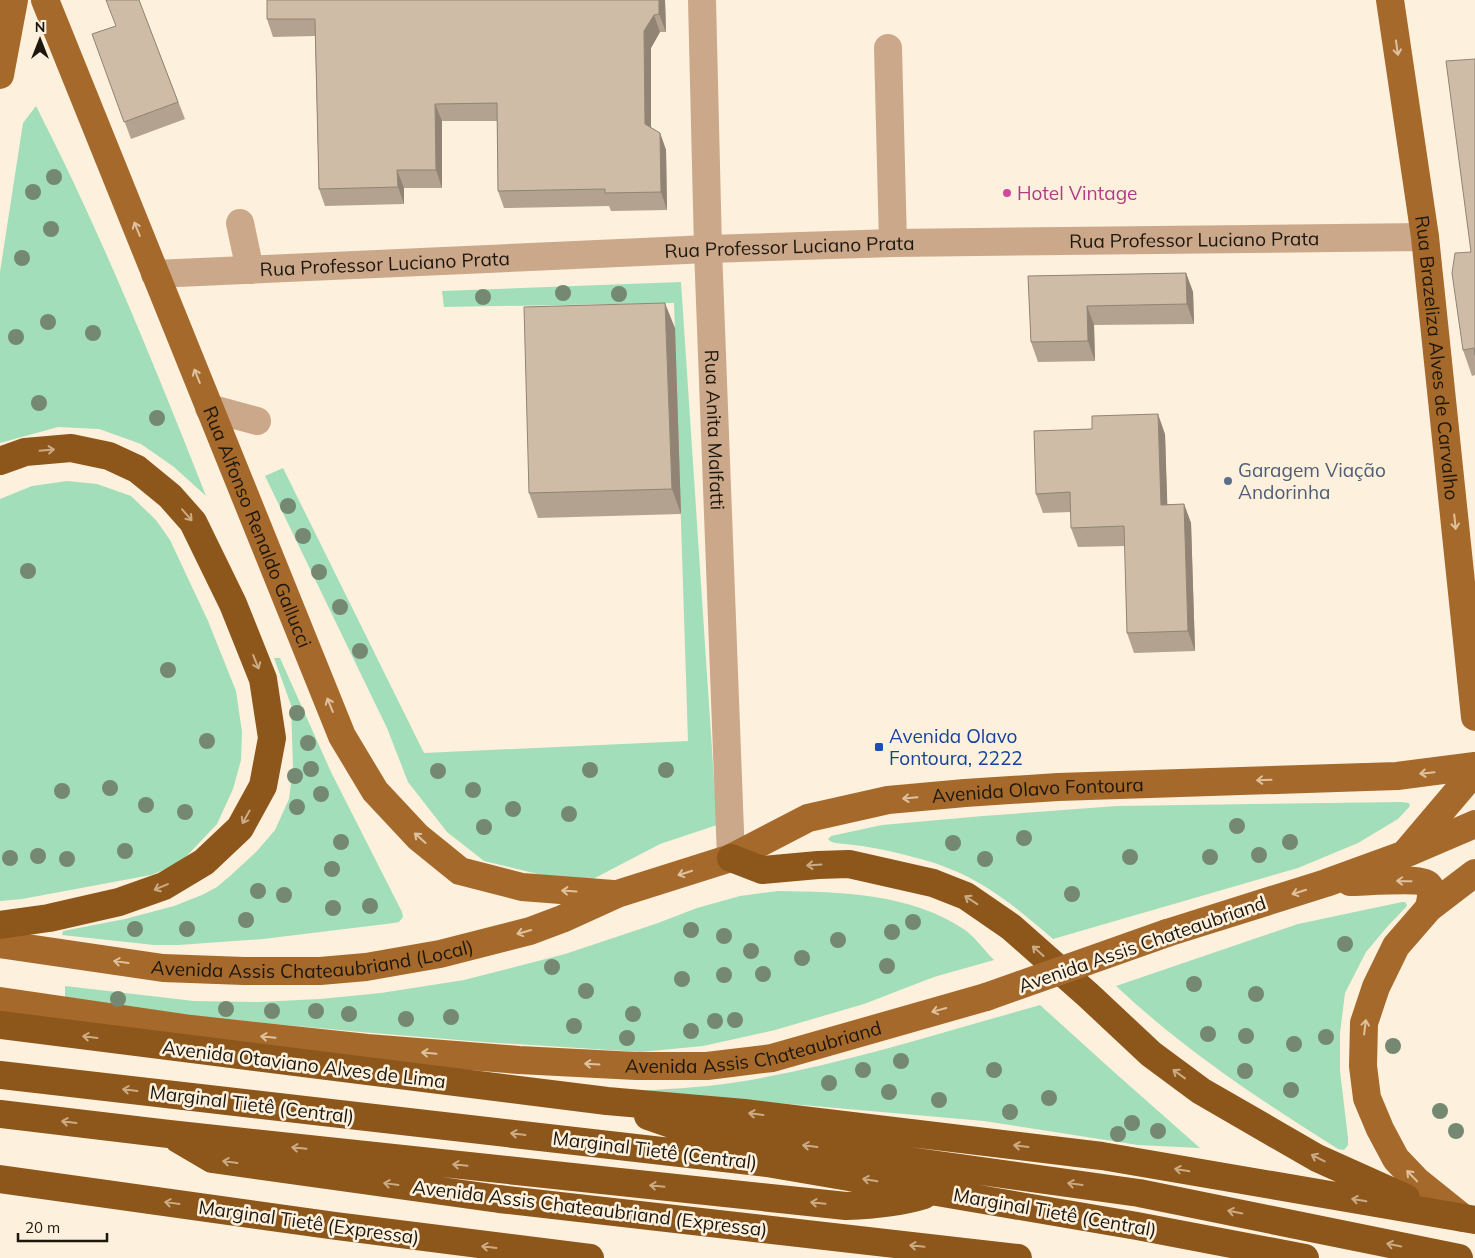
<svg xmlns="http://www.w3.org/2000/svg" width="1475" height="1258" font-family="Mulish,sans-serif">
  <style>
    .green { fill: #a2deb9 }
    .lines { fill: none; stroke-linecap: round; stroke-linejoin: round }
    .minor { stroke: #cba88a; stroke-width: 28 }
    .major { stroke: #a5692b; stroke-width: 28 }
    .highway { stroke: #8d561a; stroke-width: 28 }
    .major-bridge { stroke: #a5692b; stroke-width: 28 }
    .tree { fill: #748872 }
    .wall { fill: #b2a28f }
    .shaded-wall { fill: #918474 }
    .building { fill: #cfbca6; stroke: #918474 }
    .oneway { stroke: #dec19e }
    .oneway2 { stroke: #cbab85 }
    .hotel-dot { fill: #d1479c; stroke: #fdf0dc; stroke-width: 2 }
    .service-dot { fill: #5c6f8a; stroke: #fdf0dc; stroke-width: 2 }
    .transit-dot { fill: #1a4fb4; stroke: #fdf0dc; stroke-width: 2 }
    .labels { text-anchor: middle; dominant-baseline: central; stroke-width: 5; stroke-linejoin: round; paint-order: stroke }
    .hotel-label { font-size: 19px; fill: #b23c85; stroke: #fdf0dc; text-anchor: start }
    .street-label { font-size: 19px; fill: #1d170e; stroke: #fdf0dc }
    .service-label { font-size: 19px; fill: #4e5e75; stroke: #fdf0dc; text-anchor: start }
    .transit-label { font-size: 19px; fill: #164399; stroke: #fdf0dc; text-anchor: start }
  </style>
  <rect width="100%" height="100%" fill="#fdf0dc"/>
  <path class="green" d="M 36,106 C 101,233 154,364 206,496 L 174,467 L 141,444 L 99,429 L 58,427 L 0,443 L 0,272 L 23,123 Z
    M 681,282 L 717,825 L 660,844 L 593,879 L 554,878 L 484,861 L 447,832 L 408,782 L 387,728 L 265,476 L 283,468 L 424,753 L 688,741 L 674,303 L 444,307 L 442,291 Z
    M 67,481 L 97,484 L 131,496 L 156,520 L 170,540 L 208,621 L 236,691 L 242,732 L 241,760 L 233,789 L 217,824 L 180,863 L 151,875 L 22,899 L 0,901 L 0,499 L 32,486 Z
    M 274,658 L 280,658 L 331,772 L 402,912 L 403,917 L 399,922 L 394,923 L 263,939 L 178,945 L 154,945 L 62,935 L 63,931 L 125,919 L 174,906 L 202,895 L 217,887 L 230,876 L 257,851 L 275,830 L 289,799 L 293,767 L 291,705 Z
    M 1402,802 L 1409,803 L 1410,806 L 1398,819 L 1358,843 L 1298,868 L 1053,939 C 1008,900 972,871 913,857 C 891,851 868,846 845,844 C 839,843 832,844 828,839 L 831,836 L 882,825 L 983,816 L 1117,806 Z
    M 778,891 C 840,892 911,893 965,930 C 976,938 985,951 994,960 L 934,977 L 864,1004 L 775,1030 L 703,1046 L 641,1052 L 483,1042 L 361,1032 L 191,1016 L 65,1001 L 65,986 L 194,1001 L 259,1002 L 320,999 L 381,993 L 464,980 L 565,954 L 658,923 L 697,908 L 740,896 Z
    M 1402,902 L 1405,902 L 1407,905 L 1406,907 L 1387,927 L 1366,952 L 1345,993 L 1340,1033 L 1340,1071 L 1348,1138 L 1348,1145 L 1344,1150 L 1338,1149 C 1260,1100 1183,1049 1116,986 L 1298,924 Z
    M 1040,1005 L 1114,1072 L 1200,1148 L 1138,1145 L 984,1121 L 802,1105 L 624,1092 C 662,1089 701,1088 738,1082 C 841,1065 940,1033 1040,1005 Z"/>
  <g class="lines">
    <g class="minor">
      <path id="s1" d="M 702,0 L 708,249 L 731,858"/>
      <path d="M 888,48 L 893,243"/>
      <path d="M 240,223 L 250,270"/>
      <path id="s2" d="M 155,274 L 708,249 L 893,243 L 1425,237"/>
      <path d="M 209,408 L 257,421"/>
    </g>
    <g class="major">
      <path id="s3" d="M 45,0 L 342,736 L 375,791 L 418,837 L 460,871 L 522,887 L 613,894"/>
      <path id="s4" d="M 1390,0 L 1425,237 L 1475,717"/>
      <path d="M 0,75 L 14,0"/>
      <path d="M 1408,850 L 1475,771"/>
      <path d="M 1350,882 C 1363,882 1416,878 1425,883 C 1435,887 1430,901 1429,908"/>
      <path d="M 1167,933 L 1326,883 L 1403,855 L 1475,824"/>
      <path id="s5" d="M 0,944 L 163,968 L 244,971 L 320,971 L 366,967 L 440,954 L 530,931 L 562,919 L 617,894 L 731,858 L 808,818 L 888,800 L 965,793 L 1058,787 L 1397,776 L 1475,766"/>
      <path id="s6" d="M 0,1001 L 191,1029 L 367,1048 L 519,1060 L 636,1066 L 707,1066 L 772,1058 L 986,997"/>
      <path d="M 1463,1218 L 1417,1181 L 1396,1159 L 1380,1129 L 1367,1098 L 1363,1066 L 1364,1023 L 1376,987 L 1396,946 L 1429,908 L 1475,873"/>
    </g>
    <path class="highway" d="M 0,461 L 25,452 L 71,448 L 109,456 L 137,469 L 170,496 L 193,522 L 233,604 L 263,679 L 272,738 L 263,786 L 240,828 L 204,862 L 164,886 L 119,902 L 49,918 L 0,925
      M 731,858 L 762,870 L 818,865 L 849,864 L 933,883 L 966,896 L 1011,927 L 1088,995 L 1151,1054 L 1201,1091 L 1317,1158 L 1406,1198
      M 0,1025 L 607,1101 L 744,1113 L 1102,1156 L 1475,1220
      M 0,1075 L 767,1163 L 1137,1226 L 1305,1258
      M 0,1114 L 169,1134 L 846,1206 C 873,1205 898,1203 924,1195
      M 648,1116 L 674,1125 L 750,1139 L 1139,1193 L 1459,1258
      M 178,1139 L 212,1159 L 499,1199 L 1018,1258
      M 0,1179 L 336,1226 L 590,1258"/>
    <path class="major-bridge" d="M 986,997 L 1167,933"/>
  </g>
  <g class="tree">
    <circle cx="54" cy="177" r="8"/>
    <circle cx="33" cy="192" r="8"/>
    <circle cx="51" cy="229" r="8"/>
    <circle cx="22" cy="258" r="8"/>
    <circle cx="563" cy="293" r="8"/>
    <circle cx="619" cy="294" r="8"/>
    <circle cx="483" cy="297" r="8"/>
    <circle cx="48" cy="322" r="8"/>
    <circle cx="93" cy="333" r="8"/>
    <circle cx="16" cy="337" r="8"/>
    <circle cx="39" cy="403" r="8"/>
    <circle cx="157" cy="418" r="8"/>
    <circle cx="288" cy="506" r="8"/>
    <circle cx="303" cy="536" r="8"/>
    <circle cx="28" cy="571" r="8"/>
    <circle cx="319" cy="572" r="8"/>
    <circle cx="340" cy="607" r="8"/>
    <circle cx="360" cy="651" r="8"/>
    <circle cx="168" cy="670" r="8"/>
    <circle cx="297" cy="713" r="8"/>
    <circle cx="207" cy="741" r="8"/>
    <circle cx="308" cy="743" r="8"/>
    <circle cx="311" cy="769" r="8"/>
    <circle cx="590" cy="770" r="8"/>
    <circle cx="666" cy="770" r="8"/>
    <circle cx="438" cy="771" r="8"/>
    <circle cx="295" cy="776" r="8"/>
    <circle cx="110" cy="788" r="8"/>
    <circle cx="473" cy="790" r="8"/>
    <circle cx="62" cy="791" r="8"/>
    <circle cx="321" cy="794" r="8"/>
    <circle cx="146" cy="805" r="8"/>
    <circle cx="297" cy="807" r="8"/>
    <circle cx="513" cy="809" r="8"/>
    <circle cx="185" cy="812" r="8"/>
    <circle cx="569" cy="814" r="8"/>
    <circle cx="1237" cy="826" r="8"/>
    <circle cx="484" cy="827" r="8"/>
    <circle cx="1024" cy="838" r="8"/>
    <circle cx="341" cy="842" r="8"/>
    <circle cx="1290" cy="842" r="8"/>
    <circle cx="953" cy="843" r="8"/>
    <circle cx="125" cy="851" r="8"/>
    <circle cx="1259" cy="855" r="8"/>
    <circle cx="38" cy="856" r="8"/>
    <circle cx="1130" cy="857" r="8"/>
    <circle cx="1210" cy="857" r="8"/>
    <circle cx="10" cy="858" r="8"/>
    <circle cx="67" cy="859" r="8"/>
    <circle cx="985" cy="859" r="8"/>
    <circle cx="332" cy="869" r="8"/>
    <circle cx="258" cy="891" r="8"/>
    <circle cx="1072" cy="894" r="8"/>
    <circle cx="284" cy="895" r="8"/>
    <circle cx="370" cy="906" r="8"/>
    <circle cx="333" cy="908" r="8"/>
    <circle cx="246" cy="920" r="8"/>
    <circle cx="913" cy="922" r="8"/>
    <circle cx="135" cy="929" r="8"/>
    <circle cx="187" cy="929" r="8"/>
    <circle cx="691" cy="930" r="8"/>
    <circle cx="892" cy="932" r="8"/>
    <circle cx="724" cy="936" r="8"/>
    <circle cx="838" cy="940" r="8"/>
    <circle cx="1345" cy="944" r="8"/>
    <circle cx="751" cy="951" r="8"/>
    <circle cx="802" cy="958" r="8"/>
    <circle cx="887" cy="966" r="8"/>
    <circle cx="552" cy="967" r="8"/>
    <circle cx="763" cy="974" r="8"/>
    <circle cx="724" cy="975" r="8"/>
    <circle cx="682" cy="979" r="8"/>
    <circle cx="1194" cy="984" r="8"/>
    <circle cx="586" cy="991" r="8"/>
    <circle cx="1256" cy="994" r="8"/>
    <circle cx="118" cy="999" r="8"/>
    <circle cx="226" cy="1009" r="8"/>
    <circle cx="272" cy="1011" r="8"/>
    <circle cx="316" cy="1011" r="8"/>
    <circle cx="349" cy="1014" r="8"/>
    <circle cx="633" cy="1014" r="8"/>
    <circle cx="451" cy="1017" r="8"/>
    <circle cx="406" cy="1019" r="8"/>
    <circle cx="735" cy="1020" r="8"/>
    <circle cx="715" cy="1021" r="8"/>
    <circle cx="574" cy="1026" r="8"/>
    <circle cx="691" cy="1031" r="8"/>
    <circle cx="1208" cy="1034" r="8"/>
    <circle cx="1246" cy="1036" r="8"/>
    <circle cx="1326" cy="1037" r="8"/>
    <circle cx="627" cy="1038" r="8"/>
    <circle cx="1294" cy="1044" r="8"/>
    <circle cx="1393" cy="1046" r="8"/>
    <circle cx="901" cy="1061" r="8"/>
    <circle cx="863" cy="1070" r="8"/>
    <circle cx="994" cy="1070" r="8"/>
    <circle cx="1245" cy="1071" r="8"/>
    <circle cx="829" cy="1083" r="8"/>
    <circle cx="1291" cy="1090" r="8"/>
    <circle cx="889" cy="1092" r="8"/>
    <circle cx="1049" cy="1098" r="8"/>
    <circle cx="939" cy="1100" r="8"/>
    <circle cx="1440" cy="1111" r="8"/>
    <circle cx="1010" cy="1112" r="8"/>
    <circle cx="1132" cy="1123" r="8"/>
    <circle cx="1158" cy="1131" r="8"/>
    <circle cx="1456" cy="1131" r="8"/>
    <circle cx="1118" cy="1134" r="8"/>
  </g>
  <path class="wall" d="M 139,0 L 185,119 L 131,139 L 92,34 L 116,26 Z
    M 665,0 L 666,32 L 660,32 L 651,48 L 651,128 L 660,133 L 666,150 L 667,210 L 611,211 L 609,206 L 504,208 L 498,191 L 497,121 L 442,121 L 442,188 L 404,188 L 404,204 L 325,206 L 319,189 L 315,36 L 273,37 L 267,19 Z
    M 1475,59 L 1475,375 L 1472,376 L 1463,350 L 1471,252 Z
    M 1186,273 L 1193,292 L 1194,324 L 1094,325 L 1095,361 L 1038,362 L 1031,342 L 1028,276 Z
    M 675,328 L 681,514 L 538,518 L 529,493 Z
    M 1165,434 L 1167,504 L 1184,504 L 1191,523 L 1195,651 L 1134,653 L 1127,633 L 1125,546 L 1078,547 L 1071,528 L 1071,512 L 1043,513 L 1036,494 Z"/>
  <path class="shaded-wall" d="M 659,0 L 665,0 L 666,32 L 659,14 Z
    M 654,15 L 660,32 L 651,48 L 651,142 L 645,124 L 644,31 Z
    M 435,104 L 442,121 L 442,188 L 436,170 Z
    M 660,133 L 666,150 L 667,210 L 661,192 Z
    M 397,170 L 404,188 L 404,204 L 398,187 Z
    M 1186,273 L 1193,292 L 1194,324 L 1187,304 Z
    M 665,303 L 675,328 L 681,514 L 672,489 Z
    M 1087,306 L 1094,325 L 1095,361 L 1088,341 Z
    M 1158,414 L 1165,434 L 1168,524 L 1161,505 Z
    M 1184,504 L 1191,523 L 1195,651 L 1188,631 Z"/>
  <path class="building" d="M 106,0 L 139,0 L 178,102 L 124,122 L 92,34 L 116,26 Z
    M 267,0 L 659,0 L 659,14 L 654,15 L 644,31 L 645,124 L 660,133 L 661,192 L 605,193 L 605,189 L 498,191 L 497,103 L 435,104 L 436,170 L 397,170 L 398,187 L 319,189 L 315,19 L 267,19 Z
    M 1475,59 L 1475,355 L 1474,348 L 1463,350 L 1452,273 L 1455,253 L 1471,252 L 1446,61 Z
    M 1186,273 L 1187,304 L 1087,306 L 1088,341 L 1031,342 L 1028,276 Z
    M 665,303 L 672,489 L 529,493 L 524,307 Z
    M 1158,414 L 1161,505 L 1184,504 L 1188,631 L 1127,633 L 1124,526 L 1071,528 L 1070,492 L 1036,494 L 1034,431 L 1092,429 L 1092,416 Z"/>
  <defs><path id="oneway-shaft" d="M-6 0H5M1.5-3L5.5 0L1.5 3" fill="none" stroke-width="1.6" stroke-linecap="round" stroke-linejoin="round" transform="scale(1.25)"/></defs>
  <g class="oneway">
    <use href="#oneway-shaft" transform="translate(1397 48) rotate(82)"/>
    <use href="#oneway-shaft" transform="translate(137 229) rotate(-112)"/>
    <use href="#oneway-shaft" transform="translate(197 376) rotate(-112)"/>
    <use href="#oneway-shaft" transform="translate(1455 522) rotate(84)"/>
    <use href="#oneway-shaft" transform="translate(330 705) rotate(-112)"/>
    <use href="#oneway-shaft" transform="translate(1427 773) rotate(174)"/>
    <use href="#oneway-shaft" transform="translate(1264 780) rotate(178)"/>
    <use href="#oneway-shaft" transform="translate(910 798) rotate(175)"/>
    <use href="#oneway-shaft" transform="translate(420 838) rotate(-138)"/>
    <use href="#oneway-shaft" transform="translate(685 873) rotate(162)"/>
    <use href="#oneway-shaft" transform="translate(1404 881) rotate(-179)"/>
    <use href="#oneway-shaft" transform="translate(569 891) rotate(-176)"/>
    <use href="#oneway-shaft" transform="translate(1299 892) rotate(162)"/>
    <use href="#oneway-shaft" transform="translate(524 932) rotate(164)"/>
    <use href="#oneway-shaft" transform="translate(121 962) rotate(-172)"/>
    <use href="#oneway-shaft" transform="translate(939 1010) rotate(165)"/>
    <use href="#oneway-shaft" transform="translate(1365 1027) rotate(-83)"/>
    <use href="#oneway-shaft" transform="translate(268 1037) rotate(-174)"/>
    <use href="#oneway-shaft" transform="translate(429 1053) rotate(-175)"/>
    <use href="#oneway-shaft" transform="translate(592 1064) rotate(-177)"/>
    <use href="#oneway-shaft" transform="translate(1412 1176) rotate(-134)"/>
  </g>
  <g class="oneway2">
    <use href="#oneway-shaft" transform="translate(47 450) rotate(-5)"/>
    <use href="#oneway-shaft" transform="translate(187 515) rotate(49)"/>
    <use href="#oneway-shaft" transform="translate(256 662) rotate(68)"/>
    <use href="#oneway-shaft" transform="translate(246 817) rotate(119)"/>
    <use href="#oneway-shaft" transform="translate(814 865) rotate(176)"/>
    <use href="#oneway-shaft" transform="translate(161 887) rotate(157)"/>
    <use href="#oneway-shaft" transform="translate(971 900) rotate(-147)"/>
    <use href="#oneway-shaft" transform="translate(1038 951) rotate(-138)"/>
    <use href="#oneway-shaft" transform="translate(90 1037) rotate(-173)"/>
    <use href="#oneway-shaft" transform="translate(1179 1074) rotate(-144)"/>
    <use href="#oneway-shaft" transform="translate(130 1090) rotate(-173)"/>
    <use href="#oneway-shaft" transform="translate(756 1114) rotate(-173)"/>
    <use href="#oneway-shaft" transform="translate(69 1122) rotate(-173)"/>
    <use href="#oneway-shaft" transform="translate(518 1134) rotate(-173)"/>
    <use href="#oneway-shaft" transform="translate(810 1146) rotate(-173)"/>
    <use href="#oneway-shaft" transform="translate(1021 1146) rotate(-173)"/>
    <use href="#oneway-shaft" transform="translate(299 1148) rotate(-174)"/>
    <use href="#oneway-shaft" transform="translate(1318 1158) rotate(-153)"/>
    <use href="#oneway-shaft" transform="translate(230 1162) rotate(-172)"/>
    <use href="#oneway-shaft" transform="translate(460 1165) rotate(-174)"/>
    <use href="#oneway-shaft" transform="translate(1182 1170) rotate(-170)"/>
    <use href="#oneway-shaft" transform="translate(870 1180) rotate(-170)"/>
    <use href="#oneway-shaft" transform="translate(391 1184) rotate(-172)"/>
    <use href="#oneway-shaft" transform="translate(1075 1184) rotate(-172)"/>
    <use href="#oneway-shaft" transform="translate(657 1186) rotate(-174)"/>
    <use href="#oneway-shaft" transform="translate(1359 1200) rotate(-170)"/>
    <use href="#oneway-shaft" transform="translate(172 1203) rotate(-172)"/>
    <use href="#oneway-shaft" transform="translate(818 1203) rotate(-174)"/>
    <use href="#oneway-shaft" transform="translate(1235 1212) rotate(-169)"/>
    <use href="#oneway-shaft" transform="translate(1394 1245) rotate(-169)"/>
    <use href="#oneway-shaft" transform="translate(917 1246) rotate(-174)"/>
    <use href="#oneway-shaft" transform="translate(489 1247) rotate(-173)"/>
  </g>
  <circle class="hotel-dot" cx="1007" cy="193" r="5"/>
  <circle class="service-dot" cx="1228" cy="481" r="5"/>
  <rect class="transit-dot" x="874" y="742" width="10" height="10" rx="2.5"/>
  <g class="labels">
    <g class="hotel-label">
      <text x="1017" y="193">Hotel Vintage</text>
    </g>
    <g class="street-label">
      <text stroke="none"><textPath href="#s2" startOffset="1040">Rua Professor Luciano Prata</textPath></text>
      <text stroke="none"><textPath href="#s2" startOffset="635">Rua Professor Luciano Prata</textPath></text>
      <text stroke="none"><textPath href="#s2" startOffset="230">Rua Professor Luciano Prata</textPath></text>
      <text stroke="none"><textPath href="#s4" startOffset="361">Rua Brazeliza Alves de Carvalho</textPath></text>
      <text stroke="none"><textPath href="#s1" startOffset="430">Rua Anita Malfatti</textPath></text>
      <text stroke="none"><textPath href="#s3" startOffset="568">Rua Alfonso Renaldo Gallucci</textPath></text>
      <text stroke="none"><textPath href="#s5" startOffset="1069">Avenida Olavo Fontoura</textPath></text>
      <text transform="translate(1142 944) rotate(-19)">Avenida Assis Chateaubriand</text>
      <text stroke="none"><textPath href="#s5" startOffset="315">Avenida Assis Chateaubriand (Local)</textPath></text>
      <text stroke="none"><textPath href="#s6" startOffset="759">Avenida Assis Chateaubriand</textPath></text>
      <text transform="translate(304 1064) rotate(7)">Avenida Otaviano Alves de Lima</text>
      <text transform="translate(252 1104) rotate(7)">Marginal Tietê (Central)</text>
      <text transform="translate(655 1150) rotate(7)">Marginal Tietê (Central)</text>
      <text transform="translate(590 1208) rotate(7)">Avenida Assis Chateaubriand (Expressa)</text>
      <text transform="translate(1055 1212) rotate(10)">Marginal Tietê (Central)</text>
      <text transform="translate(309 1222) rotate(8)">Marginal Tietê (Expressa)</text>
    </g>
    <g class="service-label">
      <text x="1238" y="470">Garagem Viação<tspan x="1238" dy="22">Andorinha</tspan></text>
    </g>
    <g class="transit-label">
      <text x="889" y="736">Avenida Olavo<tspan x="889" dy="22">Fontoura, 2222</tspan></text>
    </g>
  </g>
  <g transform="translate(40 40)" stroke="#fdf0dc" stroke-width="4" paint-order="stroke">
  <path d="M0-4L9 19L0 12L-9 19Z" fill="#1d170e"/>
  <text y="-8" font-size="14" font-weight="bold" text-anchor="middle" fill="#1d170e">N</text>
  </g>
  <path d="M18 1233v8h89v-8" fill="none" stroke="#1d170e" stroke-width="2.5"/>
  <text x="25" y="1233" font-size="15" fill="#1d170e" stroke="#fdf0dc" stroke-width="4" paint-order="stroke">20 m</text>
</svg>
